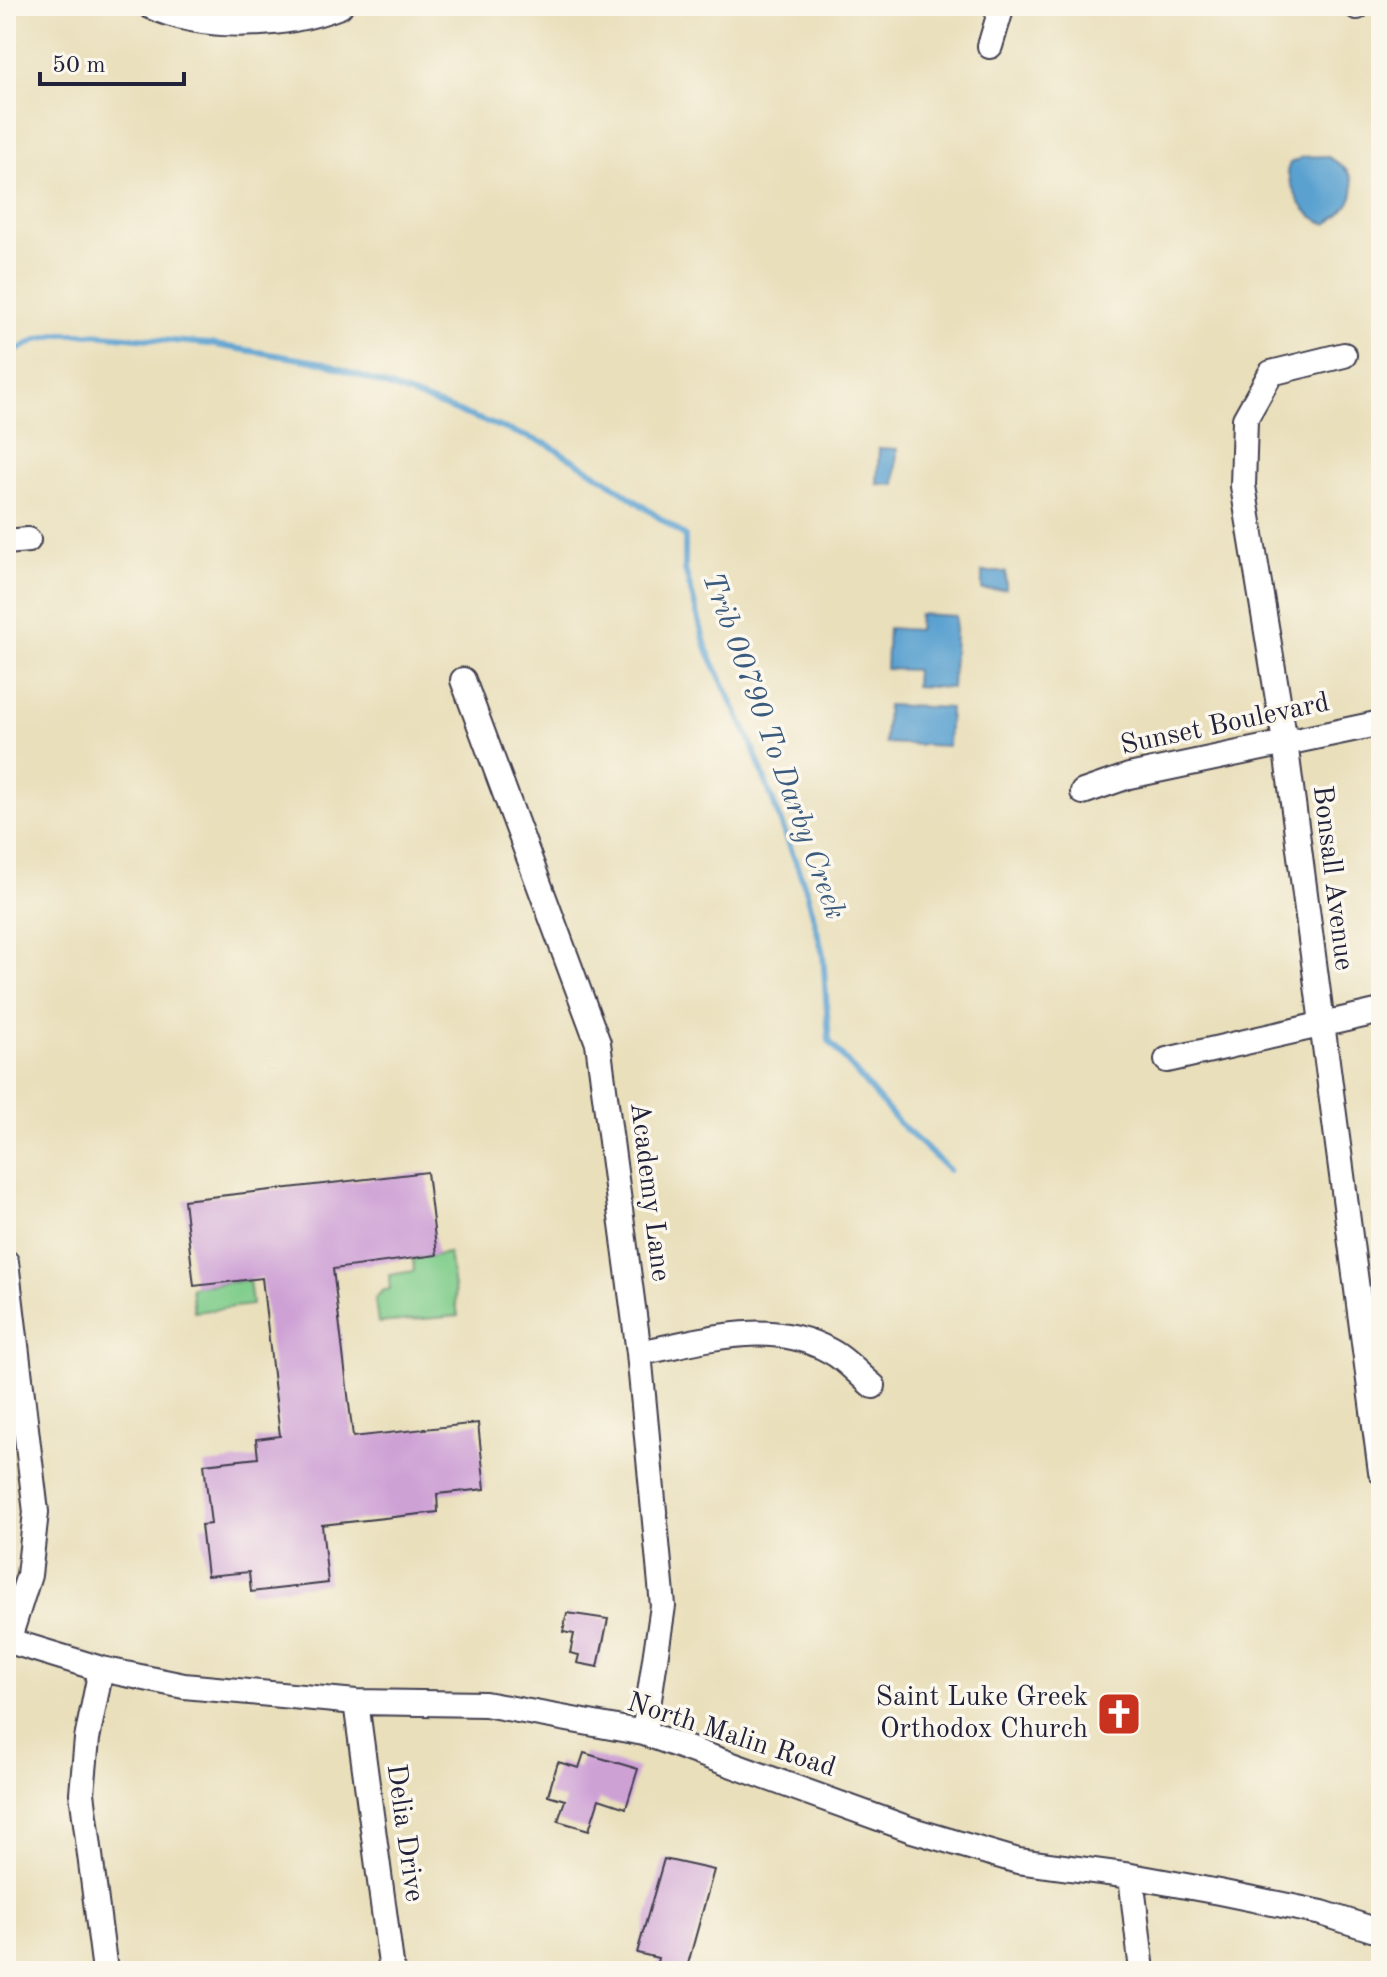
<svg xmlns="http://www.w3.org/2000/svg" width="1387" height="1977" font-family="'Old Standard TT',serif">
  <style>
    .green { fill: #82ce8d; stroke: #527864; stroke-width: 2 }
    .water { fill: #5aa1d0; stroke: #3e6286; stroke-width: 2 }
    .lines { fill: none; stroke-linecap: round; stroke-linejoin: round }
    .stream { stroke: #5aa1d0; stroke-width: 6 }
    .building { fill: #cea1d5 }
    .street-casing { stroke: #403e4e; stroke-width: 28 }
    .street { stroke: #fff; stroke-width: 24 }
    .labels { text-anchor: middle; dominant-baseline: central; stroke-width: 7; stroke-linejoin: round; paint-order: stroke }
    .street-label { font-size: 28px; fill: #22223b; stroke: #fbf7ec }
    .poi-label { font-size: 28px; fill: #22223b; stroke: #fbf7ec; text-anchor: end }
    .water-label { font-size: 30px; font-style: italic; fill: #3b5b7e; stroke: #fbf7ec }
  </style>
  <rect width="100%" height="100%" fill="#fbf7ec"/>
  <filter id="ink" filterUnits="userSpaceOnUse"><feTurbulence type="fractalNoise" baseFrequency=".0125" numOctaves="2"/><feDisplacementMap in="SourceGraphic" scale="16" xChannelSelector="R" yChannelSelector="G"/><feConvolveMatrix kernelMatrix="1 2 1 2 8 2 1 2 1" color-interpolation-filters="sRGB"/></filter>
  <filter id="wash" filterUnits="userSpaceOnUse"><feTurbulence type="fractalNoise" baseFrequency=".006" numOctaves="4" result="noise"/><feDisplacementMap in="SourceGraphic" scale="32" xChannelSelector="R" yChannelSelector="G"/><feGaussianBlur stdDeviation="1.8" result="paint"/><feColorMatrix in="noise" values="0 0 0 0 0 0 0 0 0 0 0 0 0 0 0 0 0 1.4 0 .05"/><feComposite in="paint" operator="in"/></filter>
  <g filter="url(#wash)">
    <rect width="100%" height="100%" fill="#e9dfbb"/>
    <path class="green" d="M 449,1253 L 458,1316 L 378,1323 L 375,1299 L 382,1291 L 390,1289 L 389,1275 L 414,1271 L 413,1259 Z
      M 249,1280 L 252,1305 L 194,1312 L 191,1287 Z"/>
    <path class="water" d="M 1326,156 C 1365,175 1360,202 1327,224 C 1302,216 1294,195 1287,171 L 1290,163 L 1303,157 Z
      M 879,448 L 897,449 L 895,485 L 877,484 Z
      M 982,572 L 1006,572 L 1006,589 L 982,590 Z
      M 919,614 L 956,616 L 952,688 L 915,686 L 916,670 L 886,669 L 888,628 L 918,630 Z
      M 887,705 L 950,708 L 948,746 L 885,743 Z"/>
    <g class="lines">
      <path class="stream" d="M 6,350 L 15,351 L 38,339 L 60,334 L 92,334 L 209,344 L 324,363 L 547,444 L 606,480 L 685,536 L 685,569 L 707,650 L 750,740 L 807,892 L 823,954 L 829,1041 L 898,1122 L 949,1170"/>
    </g>
    <g id="blocks">
      <path class="building" d="M 427,1172 L 437,1255 L 333,1269 L 353,1437 L 478,1423 L 485,1489 L 437,1494 L 438,1512 L 322,1525 L 328,1583 L 251,1592 L 249,1572 L 207,1576 L 201,1525 L 211,1524 L 204,1464 L 258,1458 L 256,1439 L 280,1436 L 262,1278 L 194,1286 L 184,1200 Z
        M 567,1613 L 608,1619 L 598,1667 L 577,1663 L 579,1655 L 570,1653 L 574,1634 L 563,1632 Z
        M 584,1753 L 638,1769 L 626,1808 L 599,1799 L 589,1830 L 558,1821 L 565,1800 L 548,1795 L 558,1762 L 579,1768 Z
        M 664,1859 L 714,1870 L 686,1971 L 655,1971 L 658,1958 L 637,1953 Z"/>
    </g>
  </g>
  <g filter="url(#ink)">
    <use href="#blocks" fill-opacity="0" stroke="#403e4e" stroke-width="2"/>
    <g class="lines">
      <g class="street-casing">
        <path id="street" d="M 150,6 C 205,31 284,28 340,6
          M 1357,7 L 1358,6
          M 990,46 L 1002,6
          M 1344,355 L 1271,373 L 1245,419 L 1243,486 L 1285,742 L 1381,1472
          M 6,542 L 28,540
          M 463,680 L 598,1043 L 639,1353 L 663,1606 L 644,1733
          M 1083,792 L 1129,776 L 1381,723
          M 1167,1060 L 1381,1011
          M 6,1262 L 36,1512 L 29,1575 L 8,1641
          M 639,1353 C 703,1341 769,1317 830,1351 C 846,1359 859,1375 873,1386
          M 6,1640 L 101,1669 L 184,1686 L 356,1702 L 485,1704 L 644,1733 L 912,1830 L 1018,1861 L 1131,1876 L 1219,1892 L 1322,1913 L 1381,1932
          M 101,1669 L 87,1739 L 82,1793 L 105,1971
          M 356,1702 L 392,1971
          M 1131,1876 L 1142,1971"/>
      </g>
      <use href="#street" class="street"/>
    </g>
  </g>
  <defs>
    <g id="church-square" transform="scale(2.3)"><rect x="-9" y="-9" width="18" height="18" rx="4" fill="#c8321e" stroke="#fbf7ec"/><path d="M-1.2-6h2.4v3.5h3.3v2.4h-3.3V6h-2.4V-.1h-3.3v-2.4h3.3Z" fill="#fff"/></g>
  </defs>
  <g fill-rule="evenodd">
    <use href="#church-square" x="1119" y="1714"/>
  </g>
  <g class="labels">
    <g class="street-label">
      <text transform="translate(1225 725) rotate(-12)">Sunset Boulevard</text>
      <text transform="translate(1332 878) rotate(83)">Bonsall Avenue</text>
      <text transform="translate(649 1192) rotate(83)">Academy Lane</text>
      <text transform="translate(731 1736) rotate(18)">North Malin Road</text>
      <text transform="translate(404 1833) rotate(82)">Delia Drive</text>
    </g>
    <g class="poi-label">
      <text x="1088" y="1698">Saint Luke Greek<tspan x="1088" dy="32">Orthodox Church</tspan></text>
    </g>
    <g class="water-label">
      <text transform="translate(773 746) rotate(70)">Trib 00790 To Darby Creek</text>
    </g>
  </g>
  <rect width="1387" height="1977" fill="none" stroke="#fbf7ec" stroke-width="32"/>
  <path d="M40 72v12h144v-12" fill="none" stroke="#22223b" stroke-width="4"/>
  <text x="52" y="72" font-size="24" fill="#22223b" stroke="#fbf7ec" stroke-width="6" paint-order="stroke">50 m</text>
</svg>
